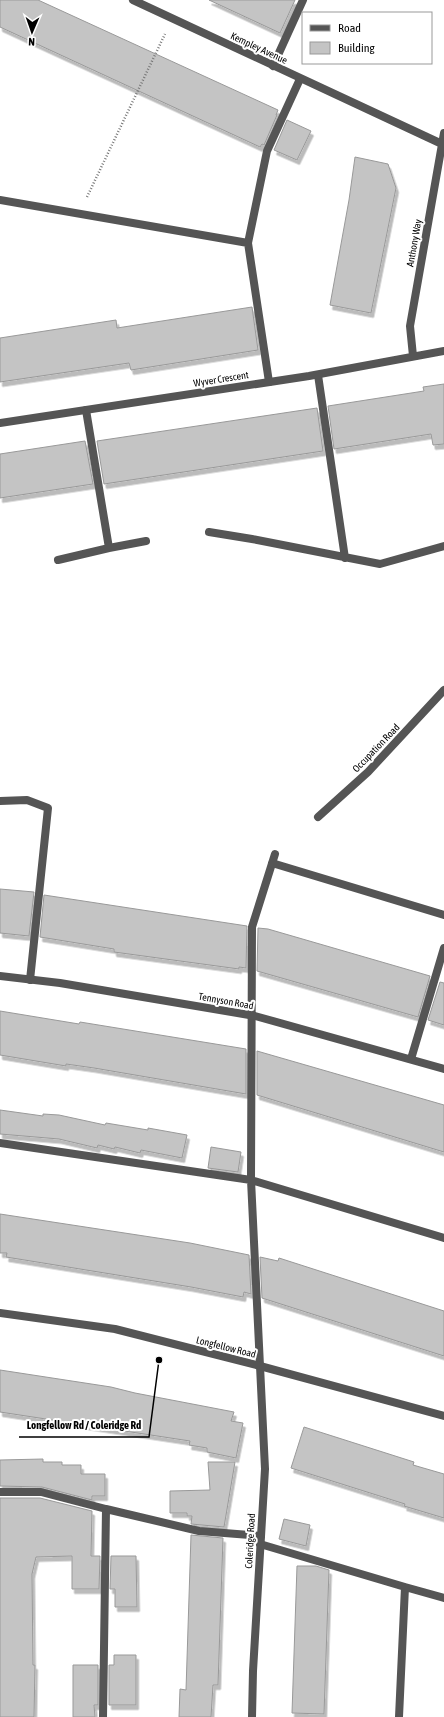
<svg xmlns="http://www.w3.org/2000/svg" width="444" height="1717" font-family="'Asap Condensed',sans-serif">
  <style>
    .building { fill: #c4c4c4; stroke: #999; filter: url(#shadow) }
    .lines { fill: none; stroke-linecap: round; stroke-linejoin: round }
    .path { stroke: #777; stroke-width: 2.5; stroke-dasharray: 1 2; stroke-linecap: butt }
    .service { stroke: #555; stroke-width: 8 }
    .minor { stroke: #555; stroke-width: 8 }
    .tertiary { stroke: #555; stroke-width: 8 }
    .labels { text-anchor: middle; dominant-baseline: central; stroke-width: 4; stroke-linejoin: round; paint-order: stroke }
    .street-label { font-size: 10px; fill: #000; stroke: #fff }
    .leader { fill: none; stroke: #000; stroke-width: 1.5 }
    .callout-dot { fill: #000; stroke: #fff; stroke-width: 1.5 }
    .callout-label { font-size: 11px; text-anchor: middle; font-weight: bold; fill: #000; stroke: #fff; stroke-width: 4; stroke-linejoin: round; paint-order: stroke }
  </style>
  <defs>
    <filter id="shadow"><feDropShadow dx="2.5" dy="4.5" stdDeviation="0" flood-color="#0004"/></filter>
  </defs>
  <rect width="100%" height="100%" fill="#fff"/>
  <path class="building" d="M 0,0 L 38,0 L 278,110 L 276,115 L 277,115 L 264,145 L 262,144 L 260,147 L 0,27 Z
    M 209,0 L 295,0 L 280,33 Z
    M 287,120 L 311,131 L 297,160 L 274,150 Z
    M 355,157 L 388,164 L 396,188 L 371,313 L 330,305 L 349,200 Z
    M 252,307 L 258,350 L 131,370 L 129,363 L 0,382 L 0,338 L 116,320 L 117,328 Z
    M 444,384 L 444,444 L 433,445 L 431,434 L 334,449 L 328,406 L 424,391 L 423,387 Z
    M 317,408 L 323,451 L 104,484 L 97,441 Z
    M 85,441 L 93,484 L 0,498 L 0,454 Z
    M 0,889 L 34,892 L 29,936 L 0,933 Z
    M 44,895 L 247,926 L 246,968 L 239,967 L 239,969 L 114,952 L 114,949 L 40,937 Z
    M 258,928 L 268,929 L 430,976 L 418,1017 L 257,971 Z
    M 440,982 L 444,983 L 444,1025 L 428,1020 Z
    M 0,1011 L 79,1024 L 80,1022 L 246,1049 L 246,1094 L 94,1068 L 66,1064 L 66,1066 L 0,1055 Z
    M 257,1051 L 444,1105 L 444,1152 L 257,1095 Z
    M 0,1110 L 43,1116 L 43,1114 L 59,1115 L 105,1125 L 106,1123 L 148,1130 L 148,1128 L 187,1135 L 182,1158 L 141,1150 L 140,1153 L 115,1147 L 114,1149 L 98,1145 L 97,1148 L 59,1139 L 0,1134 Z
    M 211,1147 L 241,1152 L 238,1172 L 208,1168 Z
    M 0,1214 L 190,1243 L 249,1255 L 251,1294 L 244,1292 L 243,1297 L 191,1287 L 6,1257 L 7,1253 L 0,1253 Z
    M 260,1257 L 278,1261 L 279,1258 L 444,1311 L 444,1356 L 262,1298 Z
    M 0,1370 L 111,1387 L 135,1393 L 234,1412 L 231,1421 L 243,1423 L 236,1458 L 207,1452 L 207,1448 L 189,1445 L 190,1441 L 0,1412 Z
    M 304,1427 L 414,1462 L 413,1465 L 444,1474 L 444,1518 L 404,1506 L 405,1504 L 291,1468 Z
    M 43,1459 L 43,1462 L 62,1462 L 62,1465 L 81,1465 L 81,1474 L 105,1474 L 105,1496 L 92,1496 L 92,1500 L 42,1487 L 0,1486 L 0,1460 Z
    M 208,1462 L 235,1462 L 224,1527 L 191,1524 L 192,1516 L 187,1516 L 187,1513 L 170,1513 L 170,1491 L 210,1490 Z
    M 0,1498 L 40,1498 L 92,1511 L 91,1556 L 100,1556 L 99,1589 L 72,1589 L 72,1556 L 36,1557 L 32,1574 L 33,1665 L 35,1665 L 34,1717 L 0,1717 Z
    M 284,1519 L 310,1525 L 306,1546 L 279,1539 Z
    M 191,1535 L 223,1538 L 218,1685 L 213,1685 L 211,1717 L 179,1717 L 180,1689 L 186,1690 Z
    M 111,1556 L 136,1556 L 137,1607 L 115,1607 L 115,1589 L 110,1589 Z
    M 297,1566 L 316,1566 L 329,1570 L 324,1714 L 292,1713 Z
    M 114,1655 L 136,1655 L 136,1705 L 109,1705 L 109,1665 L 114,1665 Z
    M 73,1665 L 98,1665 L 98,1705 L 94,1705 L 95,1717 L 73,1717 Z"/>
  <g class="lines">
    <path class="path" d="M 87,197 L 165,34"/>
    <path class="service" d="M 273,66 L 303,0
      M 0,200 L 248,243
      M 318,375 L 345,558
      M 269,382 L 248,243 L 267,151 L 300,79
      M 86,410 L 109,548 L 146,541
      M 209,532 L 252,539 L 380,564 L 444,546
      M 58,560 L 109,548
      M 0,801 L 27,800 L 48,808 L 30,980
      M 275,854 L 252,927 L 251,1180 L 444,1238
      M 272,863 L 444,915
      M 411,1059 L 444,948
      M 0,1143 L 251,1180 L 260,1366
      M 0,1492 L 41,1492 L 106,1509
      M 260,1544 L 405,1587
      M 103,1717 L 106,1509 L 199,1531 L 261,1536
      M 399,1717 L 405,1587 L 444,1598"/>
    <path class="minor" d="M 133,0 L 442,144
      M 413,356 L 410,326 L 444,133
      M 0,423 L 309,376 L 444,351
      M 318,817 L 368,772 L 444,690
      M 0,976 L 60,983 L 255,1016 L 444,1069
      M 252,1717 L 253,1671 L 265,1469 L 260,1366"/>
    <path class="tertiary" d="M 0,1313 L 115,1329 L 260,1366 L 444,1416"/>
  </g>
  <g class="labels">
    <g class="street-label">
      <text transform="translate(259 48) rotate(25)">Kempley Avenue</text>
      <text transform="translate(414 243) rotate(-80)">Anthony Way</text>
      <text transform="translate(221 379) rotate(-9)">Wyver Crescent</text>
      <text transform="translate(376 748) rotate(-46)">Occupation Road</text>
      <text transform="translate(226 1001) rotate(10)">Tennyson Road</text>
      <text transform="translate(226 1347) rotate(14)">Longfellow Road</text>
      <text transform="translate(250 1541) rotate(-87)">Coleridge Road</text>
    </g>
  </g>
  <path class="leader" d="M159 1360L149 1437H19"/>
  <circle class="callout-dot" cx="159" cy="1360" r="4"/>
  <g class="callout-label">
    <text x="84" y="1429">Longfellow Rd / Coleridge Rd</text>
  </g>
  <rect x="302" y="12" width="130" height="52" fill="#ffffff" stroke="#999999"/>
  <rect x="310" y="25" width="20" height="6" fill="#555555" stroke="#999999"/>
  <text x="338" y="32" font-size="12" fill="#000000">Road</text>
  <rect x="310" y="42" width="20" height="12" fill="#c4c4c4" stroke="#999999"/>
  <text x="338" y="52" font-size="12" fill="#000000">Building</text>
  <g transform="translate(32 32) rotate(182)" stroke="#ffffff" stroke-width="3" paint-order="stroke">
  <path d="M0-3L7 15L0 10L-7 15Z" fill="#000000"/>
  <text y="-6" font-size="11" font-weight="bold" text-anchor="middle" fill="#000000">N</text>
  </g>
</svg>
